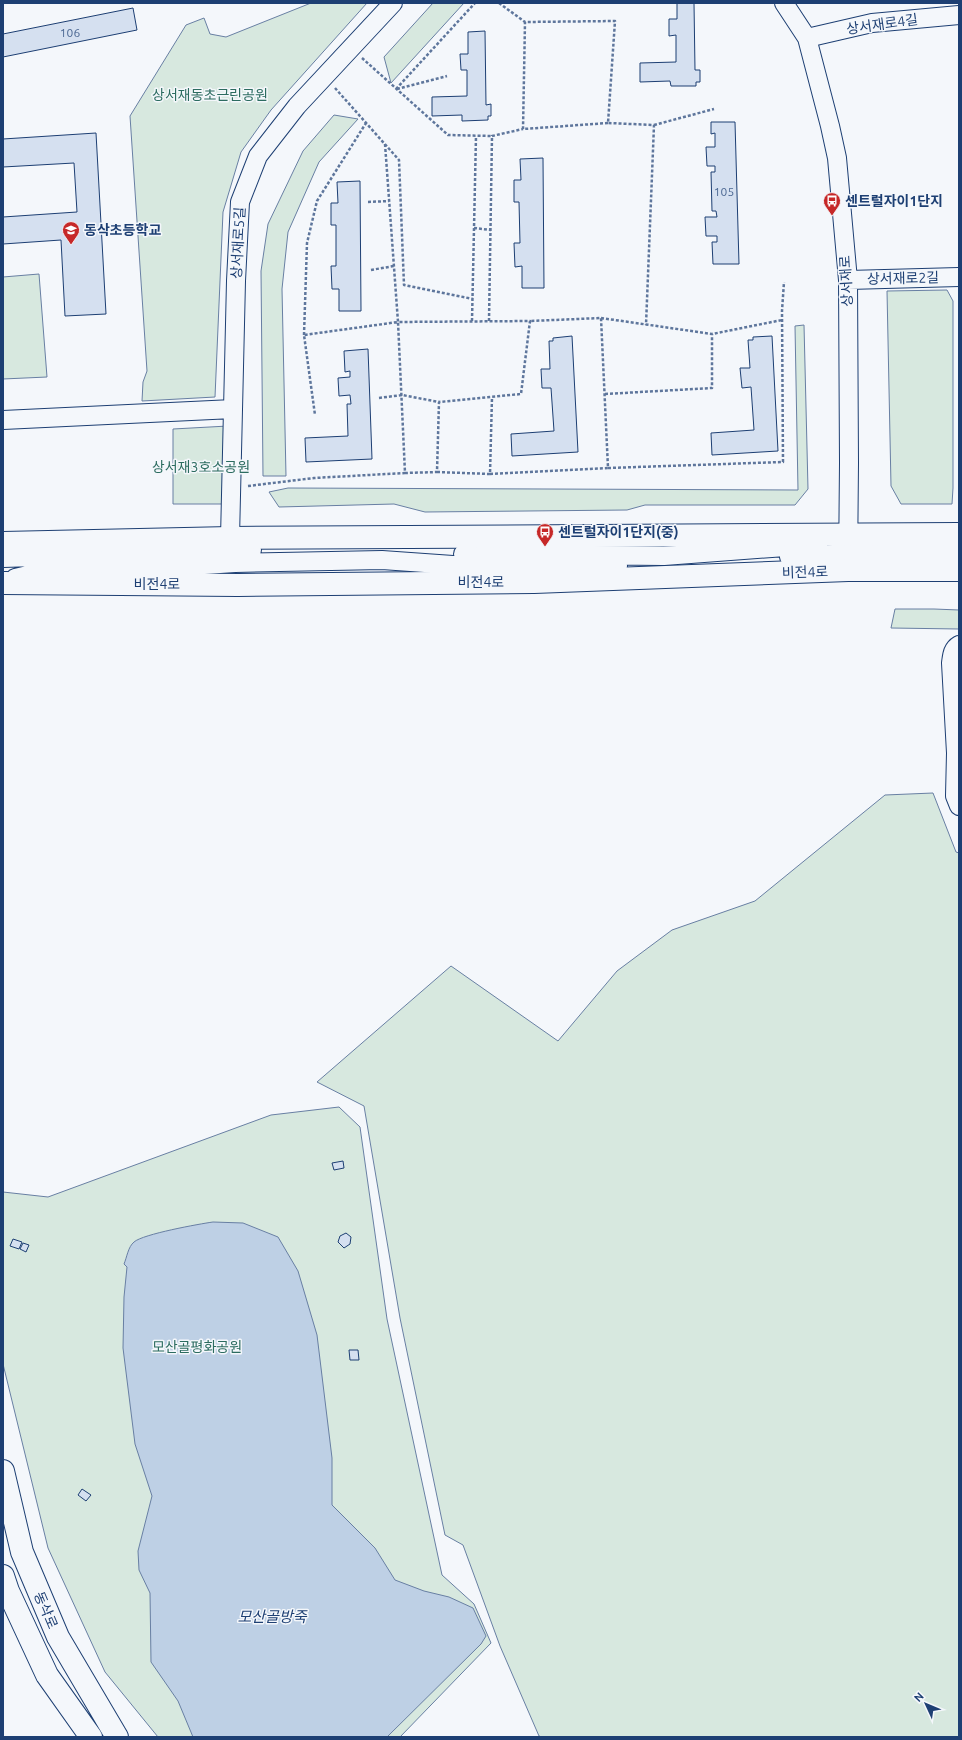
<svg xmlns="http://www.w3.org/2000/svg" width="962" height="1740" font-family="Ubuntu,'Noto Sans KR',sans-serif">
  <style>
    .green { fill: #d7e8df; stroke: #687fa3 }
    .water { fill: #bed0e5; stroke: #687fa3 }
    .building { fill: #d5e0f0; stroke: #1d3f73 }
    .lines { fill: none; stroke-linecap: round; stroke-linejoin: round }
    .minor-casing { stroke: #1d3f73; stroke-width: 20 }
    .major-casing { stroke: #1d3f73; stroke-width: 24 }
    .path { stroke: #5e769c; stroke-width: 2.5; stroke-dasharray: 3 2; stroke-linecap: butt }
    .minor { stroke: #f4f7fb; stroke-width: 18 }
    .major { stroke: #f4f7fb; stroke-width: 22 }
    .labels { text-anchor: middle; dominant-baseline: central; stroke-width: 3; stroke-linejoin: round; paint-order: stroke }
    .number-label { font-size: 12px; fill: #4b6792 }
    .street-label { font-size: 14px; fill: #1d3f73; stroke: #f4f7fb }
    .park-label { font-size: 14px; fill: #2c6c60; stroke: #f4f7fb }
    .poi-label { font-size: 14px; font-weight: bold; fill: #1d3f73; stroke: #f4f7fb; text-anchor: start }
    .water-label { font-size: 15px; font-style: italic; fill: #1d3f73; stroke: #f4f7fb }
  </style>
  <rect width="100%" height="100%" fill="#f4f7fb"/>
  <path class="green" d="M 311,3 L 367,3 L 271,110 L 241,152 L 223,212 L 215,397 L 142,401 L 143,382 L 147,371 L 130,116 L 186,25 L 204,18 L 210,34 L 226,37 Z
    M 433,3 L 464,3 L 391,83 L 384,57 Z
    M 334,115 L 358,119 L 319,162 L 288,232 L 282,289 L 286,476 L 263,476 L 261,271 L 268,224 L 303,151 Z
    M 39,274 L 47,377 L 3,379 L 3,277 Z
    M 947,290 L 953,301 L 953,488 L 952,504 L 901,504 L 891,486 L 887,291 Z
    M 804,325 L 808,489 L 795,505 L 645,505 L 627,510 L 425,512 L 394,504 L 279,507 L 269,492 L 288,488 L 798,490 L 795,326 Z
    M 228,426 L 228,504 L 173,504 L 173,429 Z
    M 895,609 L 934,609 L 959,610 L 959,629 L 891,628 Z
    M 933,793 L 956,852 L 959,853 L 959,1737 L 542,1737 L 539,1736 L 500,1646 L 463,1545 L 445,1535 L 400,1318 L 364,1106 L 317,1082 L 451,966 L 558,1041 L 617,971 L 672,930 L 755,901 L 885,795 Z
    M 339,1107 L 360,1127 L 387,1319 L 442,1575 L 474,1604 L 491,1643 L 400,1737 L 158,1737 L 105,1672 L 48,1548 L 3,1364 L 3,1192 L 48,1197 L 271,1115 Z"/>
  <path class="water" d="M 213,1222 L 243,1223 L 278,1237 L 298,1271 L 317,1335 L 332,1458 L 332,1505 L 375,1548 L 395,1580 L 424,1591 L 449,1597 L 473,1608 L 486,1636 L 481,1644 L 387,1737 L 193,1737 L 178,1701 L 151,1662 L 150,1593 L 139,1570 L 138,1551 L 152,1496 L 135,1444 L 123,1348 L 124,1297 L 127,1267 L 124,1264 C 127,1257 128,1247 134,1242 C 143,1234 199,1224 213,1222 Z"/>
  <path class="building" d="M 677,3 L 694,3 L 695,70 L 700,70 L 700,82 L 696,82 L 696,86 L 671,86 L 670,81 L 640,82 L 640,63 L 676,62 L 676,35 L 669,36 L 669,19 L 677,19 Z
    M 133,8 L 137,30 L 3,57 L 3,34 Z
    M 485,31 L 486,105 L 491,104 L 491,116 L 488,116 L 488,120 L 462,121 L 462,115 L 432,116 L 432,97 L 467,96 L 467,70 L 461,70 L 460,54 L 468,54 L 468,32 Z
    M 711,122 L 735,122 L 739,264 L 713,264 L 712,242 L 717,242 L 717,236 L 706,236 L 705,217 L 717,217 L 716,211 L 712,211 L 711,172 L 715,172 L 715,166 L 707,166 L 706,147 L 715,147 L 715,133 L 711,134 Z
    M 96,133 L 106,314 L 65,316 L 61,240 L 3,244 L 3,217 L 77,212 L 74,163 L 3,167 L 3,139 Z
    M 543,158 L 544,288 L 522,288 L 522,266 L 515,267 L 514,243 L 520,243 L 519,202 L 514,202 L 514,180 L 521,180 L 520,159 Z
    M 360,181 L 361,311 L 339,311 L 339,289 L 332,289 L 331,266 L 336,266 L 336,225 L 331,225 L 331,203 L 338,203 L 337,182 Z
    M 572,336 L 578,452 L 512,456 L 511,434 L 554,431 L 551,388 L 542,388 L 541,369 L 550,369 L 549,341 L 553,341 L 553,338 Z
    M 772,336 L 778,451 L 712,455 L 711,433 L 754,430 L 751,387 L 742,388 L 740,368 L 750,368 L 748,340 L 753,340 L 753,337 Z
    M 368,349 L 372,459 L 306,462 L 305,438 L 348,436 L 347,404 L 351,404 L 350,395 L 339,396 L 338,378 L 350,377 L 350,371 L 345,372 L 344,351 Z
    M 343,1161 L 344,1168 L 334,1170 L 332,1163 Z
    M 346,1233 L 351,1237 L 350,1244 L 344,1248 L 338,1242 L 340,1236 Z
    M 13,1239 L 22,1242 L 19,1249 L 10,1246 Z
    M 23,1243 L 29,1245 L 26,1252 L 20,1249 Z
    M 349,1350 L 358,1350 L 359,1360 L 350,1360 Z
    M 82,1489 L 91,1495 L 86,1501 L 78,1495 Z"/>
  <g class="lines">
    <g class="minor-casing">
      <path id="minor" d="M 784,3 L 807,38 L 830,126 L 837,158 L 848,280 L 849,463 L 848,570
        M 807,38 L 872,23 L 959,15
        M 848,280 L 959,277
        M 3,420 L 233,409
        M 230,538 L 236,281 L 240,202 L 258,156 L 297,106 L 393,3
        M 463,554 L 664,556 L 799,546 L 820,540
        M 789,557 L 848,553 L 959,553
        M 3,558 L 252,550
        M 550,570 L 618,566
        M 15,578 L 45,571 L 158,568 L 235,563 L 382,560 L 539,571 L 564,576
        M 959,645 C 952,649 952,656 951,663 L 956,753 L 955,796 L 959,806"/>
    </g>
    <g class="major-casing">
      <path id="major" d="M 3,543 L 230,538 L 959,534
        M 3,583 L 238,585 L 534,582 L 848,570 L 959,570
        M 3,1471 L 22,1552 L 58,1637 L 117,1737
        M 3,1576 L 8,1591 L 47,1675 L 91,1737"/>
    </g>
    <path class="path" d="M 499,3 L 525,22
      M 362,58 L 448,135 L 492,136
      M 335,88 L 399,160 L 404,285 L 473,299
      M 396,89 L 475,3
      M 397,89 L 447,76
      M 608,123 L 523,129 L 525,22 L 615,21 L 608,123 L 654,125 L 646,325
      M 654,125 L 714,109
      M 385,144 L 398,322 L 530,321 L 521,394 L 439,402
      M 368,202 L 389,201
      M 474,228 L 491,230
      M 371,270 L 394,266
      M 601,318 L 712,334 L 782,320
      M 472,321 L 476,136
      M 489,321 L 492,136 L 523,129
      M 304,335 L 307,243 L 317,201 L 366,123
      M 605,394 L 712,388 L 712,334
      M 379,398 L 402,395 L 439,402 L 437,472 L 405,473
      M 608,468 L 783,462 L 782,311 L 784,282
      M 437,472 L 490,474 L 492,397
      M 490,474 L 608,468 L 601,318 L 530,321
      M 248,486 L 314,478 L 405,473 L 398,322 L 304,335 L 315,415"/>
    <use href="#minor" class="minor"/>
    <use href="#major" class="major"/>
  </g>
  <defs>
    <g id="bus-pin" transform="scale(0.9)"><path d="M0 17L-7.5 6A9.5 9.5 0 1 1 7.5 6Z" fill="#c62828" stroke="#f4f7fb"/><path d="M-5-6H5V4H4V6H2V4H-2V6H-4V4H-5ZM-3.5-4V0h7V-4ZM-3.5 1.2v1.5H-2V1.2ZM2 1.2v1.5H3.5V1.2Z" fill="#fff"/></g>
    <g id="school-pin" transform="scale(0.9)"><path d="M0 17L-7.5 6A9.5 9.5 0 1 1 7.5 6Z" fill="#c62828" stroke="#f4f7fb"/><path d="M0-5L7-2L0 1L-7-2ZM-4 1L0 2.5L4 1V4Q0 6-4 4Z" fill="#fff"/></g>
  </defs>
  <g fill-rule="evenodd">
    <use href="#bus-pin" x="832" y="201"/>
    <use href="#school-pin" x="71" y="230"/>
    <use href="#bus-pin" x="545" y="532"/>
  </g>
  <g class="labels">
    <g class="number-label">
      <text x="70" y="32">106</text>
      <text x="724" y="191">105</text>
    </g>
    <g class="street-label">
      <text transform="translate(882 24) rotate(-8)">상서재로4길</text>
      <text transform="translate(238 243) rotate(-87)">상서재로5길</text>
      <text transform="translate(903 278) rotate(-1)">상서재로2길</text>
      <text transform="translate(846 281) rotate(-93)">상서재로</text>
      <text transform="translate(805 572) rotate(-2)">비전4로</text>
      <text x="481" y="582">비전4로</text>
      <text x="157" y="584">비전4로</text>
      <text transform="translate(46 1610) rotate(67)">동삭로</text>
    </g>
    <g class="park-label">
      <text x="210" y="95">상서재동초근린공원</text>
      <text x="201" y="467">상서재3호소공원</text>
      <text x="197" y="1347">모산골평화공원</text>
    </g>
    <g class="poi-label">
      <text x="845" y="201">센트럴자이1단지</text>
      <text x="84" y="230">동삭초등학교</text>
      <text x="558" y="532">센트럴자이1단지(중)</text>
    </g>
    <g class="water-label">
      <text x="272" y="1616">모산골방죽</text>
    </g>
  </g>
  <rect width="962" height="1740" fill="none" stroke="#1d3f73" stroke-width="8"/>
  <g transform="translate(926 1704) rotate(314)" stroke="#f4f7fb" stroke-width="3" paint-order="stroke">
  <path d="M0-3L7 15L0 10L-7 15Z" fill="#1d3f73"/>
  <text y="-6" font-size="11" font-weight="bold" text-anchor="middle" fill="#1d3f73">N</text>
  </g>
</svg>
